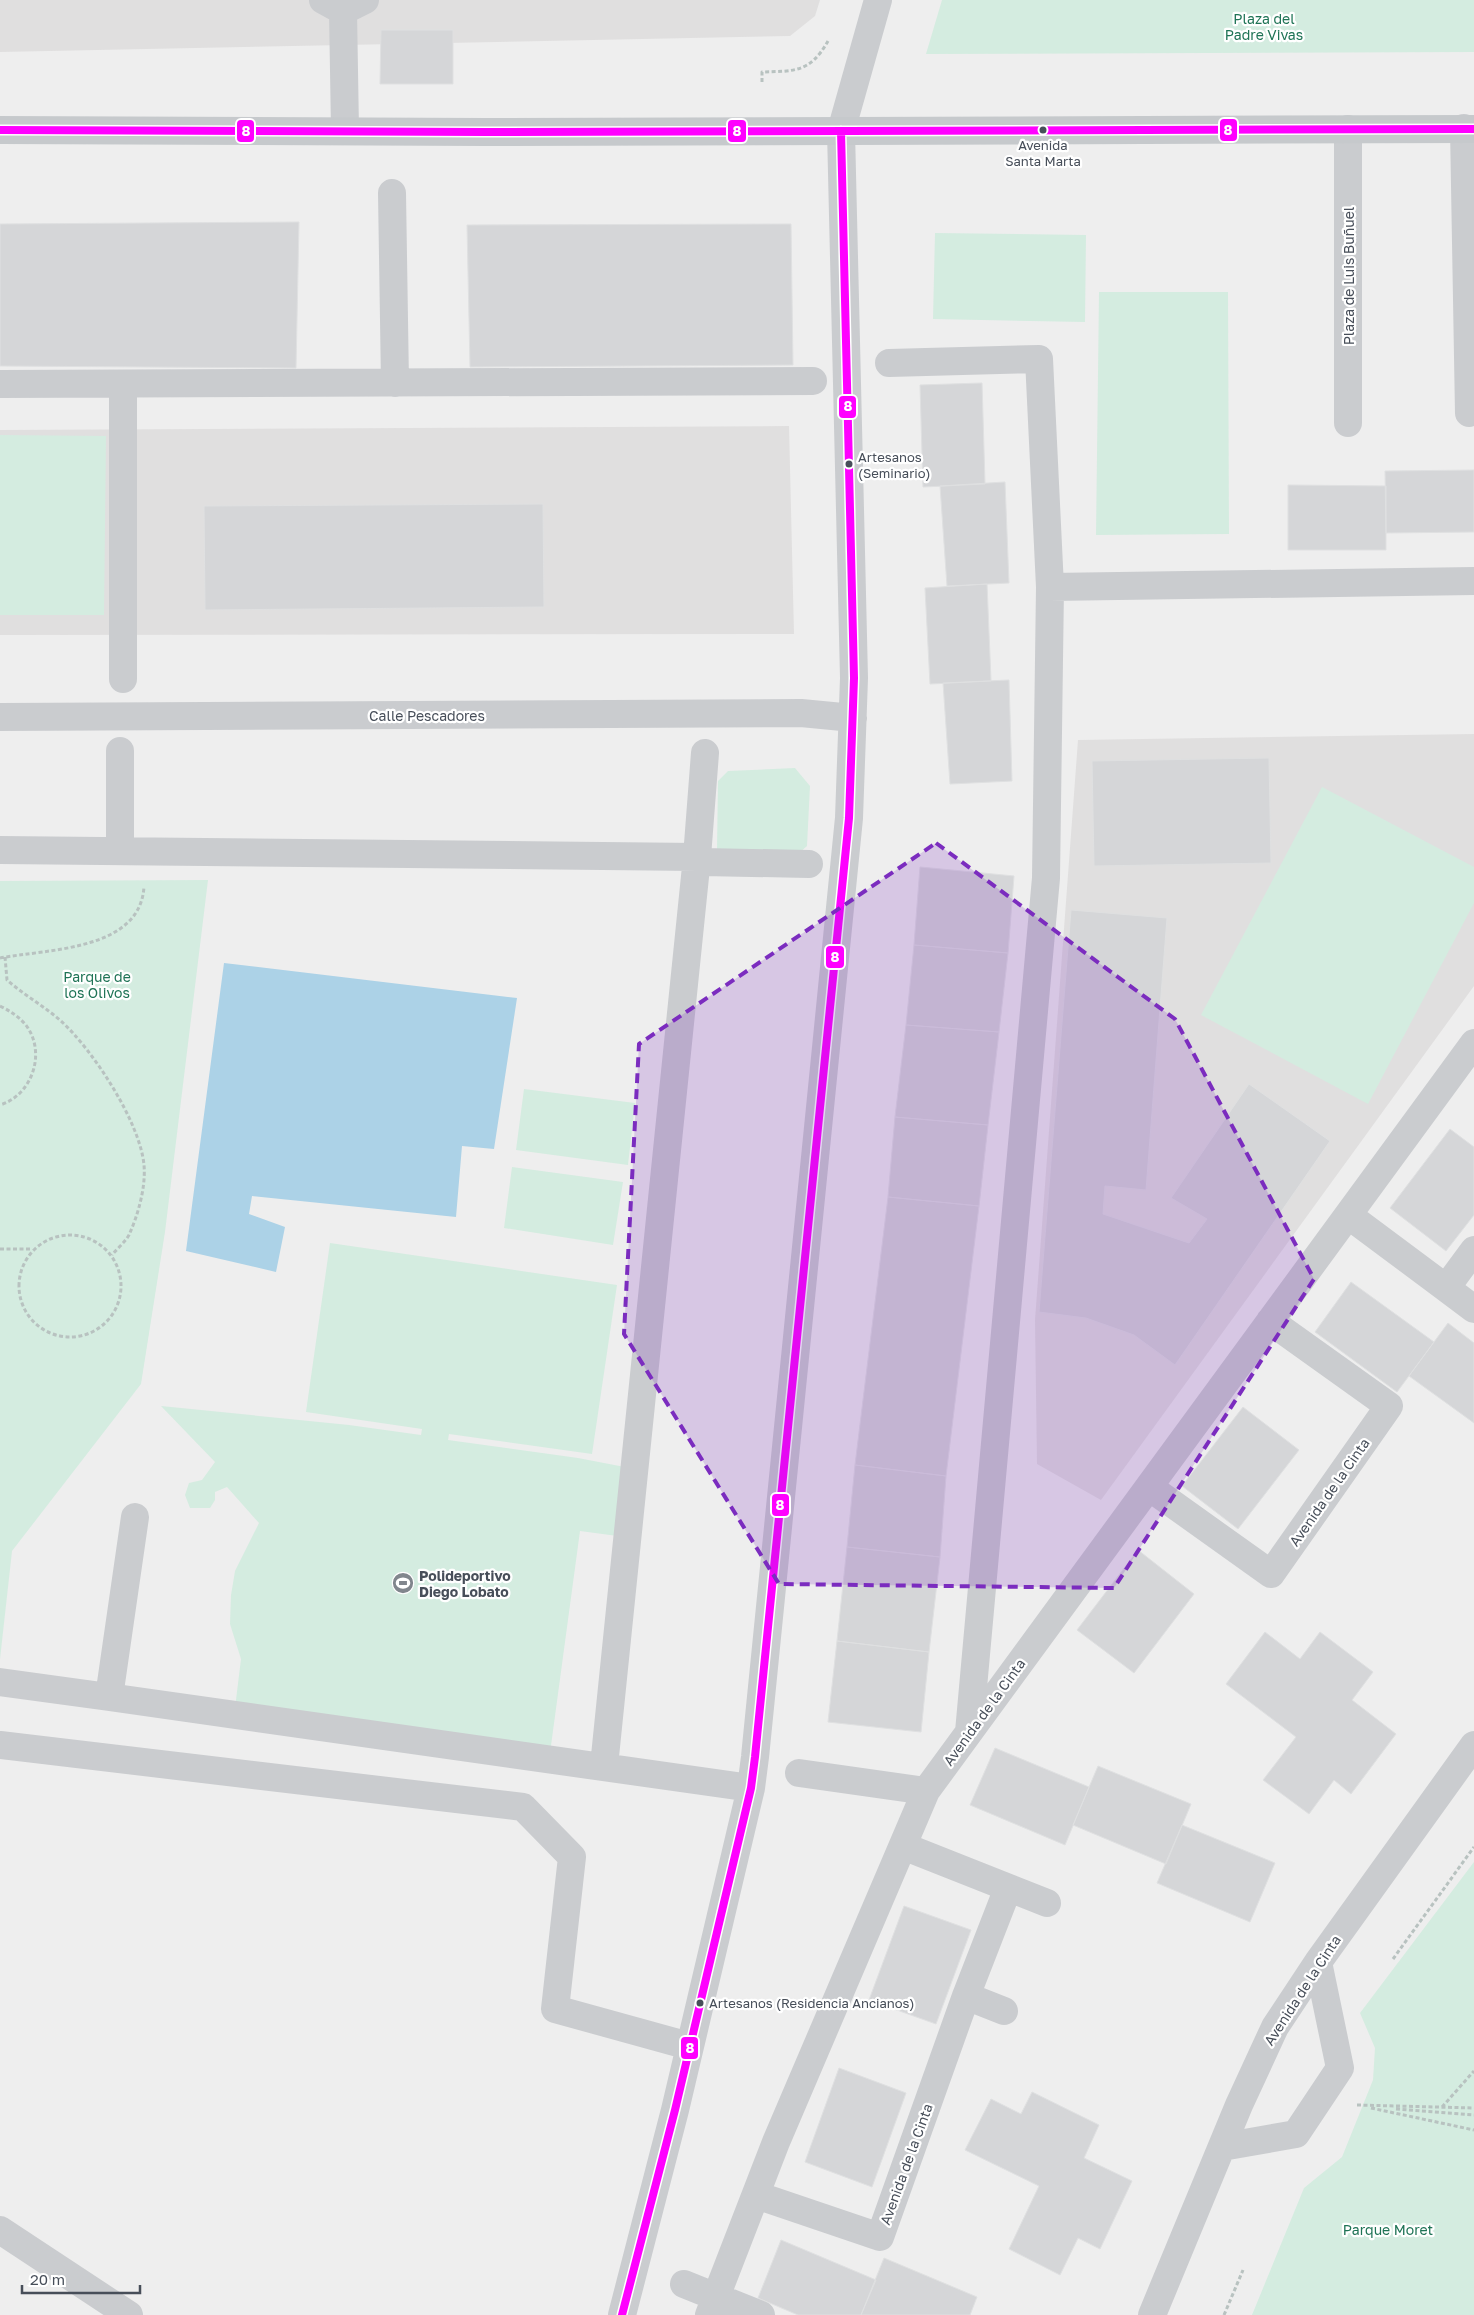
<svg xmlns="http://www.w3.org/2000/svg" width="1474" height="2315" font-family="'Golos Text',sans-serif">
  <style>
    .education { fill: #e0dfdf }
    .green { fill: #d4ece0 }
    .water { fill: #acd2e7 }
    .building { fill: #d5d6d8; stroke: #dfe0e1 }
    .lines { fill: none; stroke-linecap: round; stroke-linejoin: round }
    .path { stroke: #b8c2c0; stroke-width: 3; stroke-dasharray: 4 2.5; stroke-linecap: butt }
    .minor { stroke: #cacccf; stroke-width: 28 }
    .major { stroke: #c6c9cc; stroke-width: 28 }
    .bus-1-casing { stroke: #fff; stroke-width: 11 }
    .bus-1 { stroke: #f0f; stroke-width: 8 }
    .marked { fill: #7b2cbf; fill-opacity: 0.2; stroke: #7b2cbf; stroke-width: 4; stroke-dasharray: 10 6; stroke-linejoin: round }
    .bus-dot { fill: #474e59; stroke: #fff; stroke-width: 2 }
    .labels { text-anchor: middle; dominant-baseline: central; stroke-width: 4.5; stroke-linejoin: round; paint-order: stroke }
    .bus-label { font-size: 13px; fill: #474e59; stroke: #fff; text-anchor: start }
    .park-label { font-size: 14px; fill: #1e7355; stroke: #fff }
    .street-label { font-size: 14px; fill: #474e59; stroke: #fff }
    .poi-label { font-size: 14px; font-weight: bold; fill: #474e59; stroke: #fff; text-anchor: start }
    .line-badge { stroke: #fff; stroke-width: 2 }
    .badge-label { font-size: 14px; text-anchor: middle; font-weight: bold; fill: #fff }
  </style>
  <rect width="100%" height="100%" fill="#eee"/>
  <path class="education" d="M 0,0 L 820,0 L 815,16 L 790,36 L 0,52 Z
    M 789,426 L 794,634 L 0,635 L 0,430 Z
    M 1474,734 L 1474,986 L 1101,1500 L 1037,1464 L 1035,1320 L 1078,740 Z"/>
  <path class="green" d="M 942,0 L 1474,0 L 1474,52 L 926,54 Z
    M 935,233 L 1086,235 L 1085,322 L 933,319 Z
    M 1099,292 L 1228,292 L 1229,534 L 1096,535 Z
    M 0,435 L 106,436 L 104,615 L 0,615 Z
    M 795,768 L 810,786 L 807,846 L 790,861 L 717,849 L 718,781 L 728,771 Z
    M 1322,787 L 1474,867 L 1474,903 L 1368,1104 L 1201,1015 Z
    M 208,880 L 165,1232 L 141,1384 L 12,1551 L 0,1659 L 0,881 Z
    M 524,1089 L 635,1103 L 628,1165 L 516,1150 Z
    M 512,1167 L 623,1182 L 613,1245 L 504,1228 Z
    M 330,1243 L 617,1285 L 592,1454 L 449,1434 L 448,1440 L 578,1458 L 630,1468 L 625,1537 L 580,1531 L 550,1753 L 235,1708 L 241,1659 L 230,1624 L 231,1595 L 235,1571 L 259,1523 L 227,1487 L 215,1492 L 215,1500 L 210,1508 L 190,1508 L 185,1495 L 189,1483 L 202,1480 L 215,1462 L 161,1406 L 349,1425 L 421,1435 L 422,1429 L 306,1412 Z
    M 1474,1862 L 1474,2315 L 1252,2315 L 1304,2188 L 1342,2157 L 1373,2080 L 1375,2048 L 1360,2013 Z"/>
  <path class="water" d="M 224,963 L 517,998 L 494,1149 L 462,1146 L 456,1217 L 252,1196 L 249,1214 L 285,1227 L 276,1272 L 186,1251 Z"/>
  <path class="building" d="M 381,30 L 453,30 L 453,84 L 380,84 Z
    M 299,222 L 296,368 L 0,366 L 0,224 Z
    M 791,224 L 793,365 L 470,367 L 467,225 Z
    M 982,383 L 985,484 L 923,487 L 920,385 Z
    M 1474,470 L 1474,532 L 1386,533 L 1385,471 Z
    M 1005,482 L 1009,583 L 947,586 L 940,486 Z
    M 1288,485 L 1386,486 L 1386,550 L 1288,550 Z
    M 543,504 L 544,607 L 205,610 L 204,506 Z
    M 987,584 L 991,681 L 930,684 L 925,588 Z
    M 1009,680 L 1012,781 L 950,784 L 943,683 Z
    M 1269,758 L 1271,863 L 1094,866 L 1092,761 Z
    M 920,867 L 1014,876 L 1008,953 L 914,945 Z
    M 1071,910 L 1167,918 L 1146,1190 L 1105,1186 L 1103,1214 L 1189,1243 L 1207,1219 L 1171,1198 L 1249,1084 L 1330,1141 L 1175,1365 L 1134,1335 L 1086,1318 L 1039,1312 Z
    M 914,945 L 1008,953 L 999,1032 L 906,1025 Z
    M 906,1025 L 999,1032 L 988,1125 L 895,1117 Z
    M 895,1117 L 988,1125 L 979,1206 L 888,1197 Z
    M 1450,1129 L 1474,1147 L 1474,1215 L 1446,1251 L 1390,1208 Z
    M 888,1197 L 979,1206 L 946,1476 L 855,1465 Z
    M 1351,1282 L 1434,1342 L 1397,1392 L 1315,1332 Z
    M 1448,1323 L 1474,1343 L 1474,1423 L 1409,1376 Z
    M 1243,1407 L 1299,1450 L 1238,1529 L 1182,1486 Z
    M 855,1465 L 946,1476 L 940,1557 L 847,1547 Z
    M 847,1547 L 940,1557 L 929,1652 L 837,1641 Z
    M 1138,1550 L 1194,1594 L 1134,1673 L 1077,1630 Z
    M 1265,1632 L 1300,1659 L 1320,1632 L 1373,1672 L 1352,1700 L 1396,1734 L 1351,1794 L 1334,1780 L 1309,1814 L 1263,1780 L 1296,1737 L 1226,1684 Z
    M 837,1641 L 929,1652 L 921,1732 L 828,1722 Z
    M 995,1748 L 1089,1787 L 1065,1845 L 970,1805 Z
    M 1098,1766 L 1191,1804 L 1166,1864 L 1073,1825 Z
    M 1182,1825 L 1275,1863 L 1250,1922 L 1157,1883 Z
    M 904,1906 L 971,1930 L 936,2024 L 869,2000 Z
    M 839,2068 L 906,2093 L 872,2187 L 805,2162 Z
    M 1032,2092 L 1099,2125 L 1084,2158 L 1132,2181 L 1100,2249 L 1078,2238 L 1060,2275 L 1009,2249 L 1039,2186 L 965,2150 L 991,2099 L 1021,2114 Z
    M 781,2240 L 876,2280 L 861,2315 L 798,2315 L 758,2298 Z
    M 884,2258 L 977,2297 L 970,2315 L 861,2315 Z"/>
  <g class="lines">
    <path class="path" d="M 762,82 L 762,72 C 794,71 810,73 828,41
      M 5,957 L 7,980 C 24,995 44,1006 61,1021 C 93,1050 140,1122 144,1165 C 146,1187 138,1215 129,1235 C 125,1242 117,1249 112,1255
      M 0,958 C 47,949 141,951 144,886
      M 0,1006 C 10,1011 18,1016 25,1024 C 47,1051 33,1095 0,1105
      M19 1286a51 51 0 1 1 102 0a51 51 0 1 1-102 0Z
      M 0,1249 L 32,1249
      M 1393,1959 L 1474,1847
      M 1357,2105 L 1474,2108
      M 1442,2107 L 1474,2071
      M 1371,2108 L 1474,2130
      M 1396,2109 L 1474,2115
      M 1224,2315 L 1243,2270"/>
    <path class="minor" d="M 323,0 L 343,11 L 345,130
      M 343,11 L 365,0
      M 1464,128 L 1469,413
      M 392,193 L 395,383
      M 889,363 L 1039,359 L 1050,587 L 1046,878 L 969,1732
      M 0,384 L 813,381
      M 123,384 L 123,679
      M 1348,423 L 1348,129
      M 1050,587 L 1474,581
      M 0,717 L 801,713 L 853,718
      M 120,751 L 120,851
      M 0,850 L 697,857 L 703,862 L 809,864
      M 1348,1215 L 1446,1288 L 1474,1250
      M 1446,1288 L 1474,1309
      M 1149,1487 L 1271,1574 L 1389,1406 L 1270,1321
      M 135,1517 L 109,1697 L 751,1788
      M 0,1682 L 109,1697
      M 0,1745 L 523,1807 L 572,1857 L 555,2009 L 689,2046
      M 604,1766 L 697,857 L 705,753
      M 799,1773 L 926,1791
      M 903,1846 L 1047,1903
      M 1004,2011 L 966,1996 L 1008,1888
      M 1222,2147 L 1296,2134 L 1340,2068 L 1318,1962
      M 756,2195 L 880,2237 L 966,1996
      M 0,2230 L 129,2315
      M 684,2284 L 761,2315
      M 622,2315 L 675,2110 L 751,1788 L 755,1757 L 849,818 L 854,678 L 841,131 L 878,0
      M 709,2315 L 776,2142 L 926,1791 L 1474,1043
      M 1152,2315 L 1239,2105 L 1275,2027 L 1318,1962 L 1474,1745"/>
    <path class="major" d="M 0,130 L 484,132 L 1474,129"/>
    <g class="bus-1-casing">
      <path id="bus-1" d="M 0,130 L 484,132 L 1474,129
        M 622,2315 L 675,2110 L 751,1788 L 755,1757 L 849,818 L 854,678 L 841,131"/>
    </g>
    <use href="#bus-1" class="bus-1"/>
  </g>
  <path class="marked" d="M 936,843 L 1175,1019 L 1314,1279 L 1114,1588 L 779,1584 L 624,1334 L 639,1044 Z"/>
  <defs>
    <g id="stadium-disc" transform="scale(1.125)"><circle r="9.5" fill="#81868d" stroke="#fff"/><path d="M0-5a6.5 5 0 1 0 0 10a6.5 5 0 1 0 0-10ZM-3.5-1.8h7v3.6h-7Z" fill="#fff"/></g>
  </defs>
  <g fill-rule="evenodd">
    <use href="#stadium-disc" x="403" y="1583"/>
  </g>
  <g class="bus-dot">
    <circle cx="1043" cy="130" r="4.5"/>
    <circle cx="849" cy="464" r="4.5"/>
    <circle cx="700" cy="2003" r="4.5"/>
  </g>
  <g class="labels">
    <g class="bus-label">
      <text x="1043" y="145" text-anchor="middle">Avenida<tspan x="1043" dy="16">Santa Marta</tspan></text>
      <text x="858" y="457">Artesanos<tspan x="858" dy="16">(Seminario)</tspan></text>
      <text x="709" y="2003">Artesanos (Residencia Ancianos)</text>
    </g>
    <g class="park-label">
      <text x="1264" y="18">Plaza del<tspan x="1264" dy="16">Padre Vivas</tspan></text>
      <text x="97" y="976">Parque de<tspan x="97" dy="16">los Olivos</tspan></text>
      <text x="1388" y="2229">Parque Moret</text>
    </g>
    <g class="street-label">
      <text transform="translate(1348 276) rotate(-90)">Plaza de Luis Buñuel</text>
      <text x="427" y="715">Calle Pescadores</text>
      <text transform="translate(1329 1492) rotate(-55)">Avenida de la Cinta</text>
      <text transform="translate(984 1712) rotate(-54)">Avenida de la Cinta</text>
      <text transform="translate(1302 1990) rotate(-57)">Avenida de la Cinta</text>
      <text transform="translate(906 2164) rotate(-70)">Avenida de la Cinta</text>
    </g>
    <g class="poi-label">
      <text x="419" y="1575">Polideportivo<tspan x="419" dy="16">Diego Lobato</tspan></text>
    </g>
  </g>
  <g class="line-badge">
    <rect x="1219" y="118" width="19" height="24" rx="5" fill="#f0f"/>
    <rect x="236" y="119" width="19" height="24" rx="5" fill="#f0f"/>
    <rect x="727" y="119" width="20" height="24" rx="5" fill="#f0f"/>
    <rect x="838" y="395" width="19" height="24" rx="5" fill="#f0f"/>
    <rect x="825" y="945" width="20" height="24" rx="5" fill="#f0f"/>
    <rect x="771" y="1493" width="19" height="24" rx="5" fill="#f0f"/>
    <rect x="680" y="2036" width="19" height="24" rx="5" fill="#f0f"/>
  </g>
  <g class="badge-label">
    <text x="1228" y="135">8</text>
    <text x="246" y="136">8</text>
    <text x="737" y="136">8</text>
    <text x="848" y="411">8</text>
    <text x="835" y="962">8</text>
    <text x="780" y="1510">8</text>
    <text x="690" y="2053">8</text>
  </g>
  <path d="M22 2285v8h118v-8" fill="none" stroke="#474e59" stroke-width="2.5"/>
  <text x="30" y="2285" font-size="15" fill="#474e59" stroke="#ffffff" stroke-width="4" paint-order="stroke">20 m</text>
</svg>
